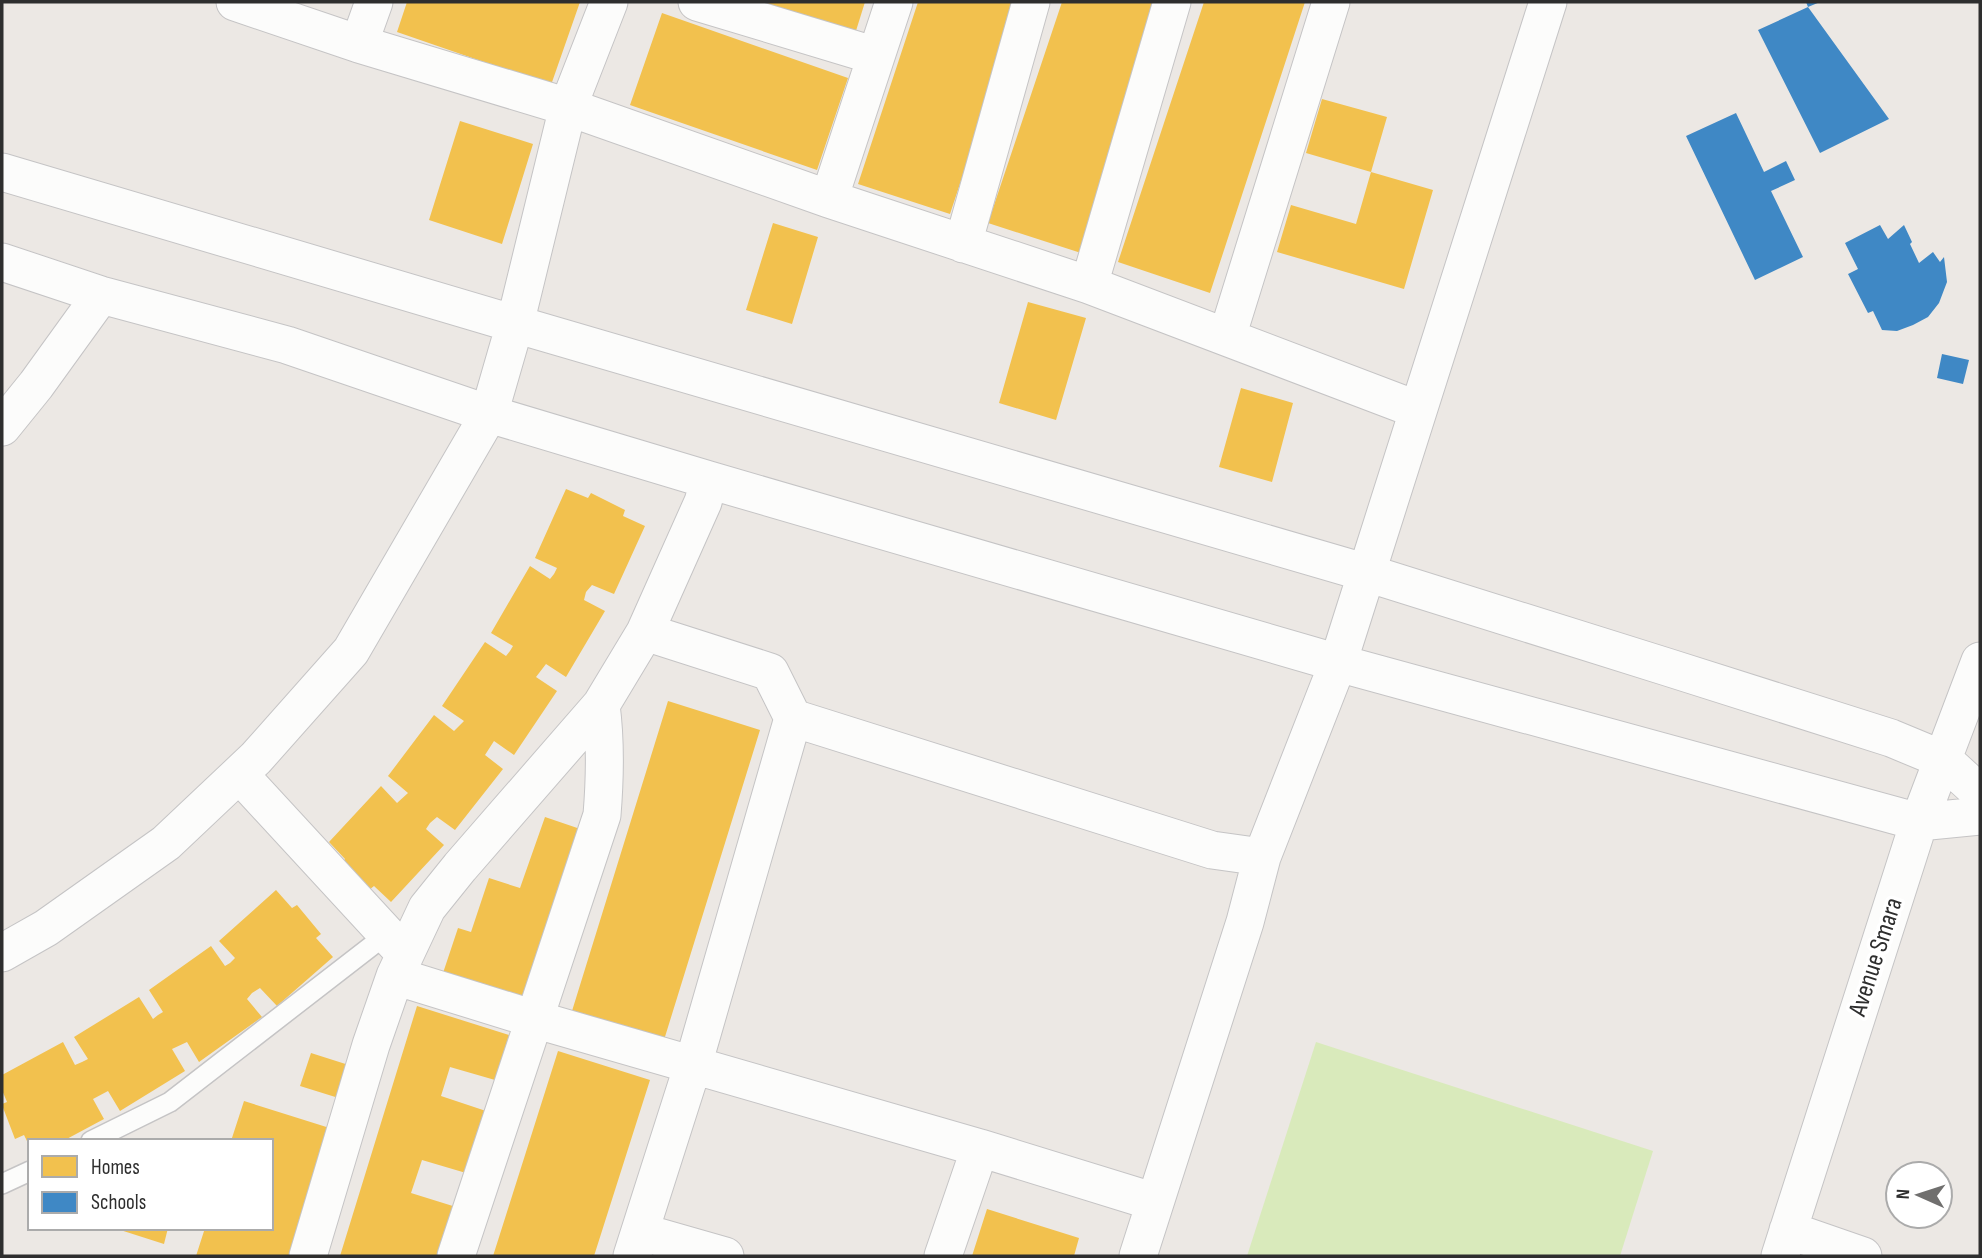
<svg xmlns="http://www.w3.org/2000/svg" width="1982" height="1258" font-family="'Sofia Sans Condensed',sans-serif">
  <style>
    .pitch { fill: #d9eabb }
    .homes { fill: #f2c14e }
    .schools { fill: #3f88c5 }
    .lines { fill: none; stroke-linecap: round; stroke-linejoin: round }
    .service-casing { stroke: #c5c4c5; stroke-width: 22 }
    .minor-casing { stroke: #c5c4c5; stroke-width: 39 }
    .service { stroke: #fcfcfb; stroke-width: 19 }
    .minor { stroke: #fcfcfb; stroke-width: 37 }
    .labels { text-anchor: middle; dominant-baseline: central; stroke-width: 7; stroke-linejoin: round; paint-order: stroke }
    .street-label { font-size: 26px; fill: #2e2e2e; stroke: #fff }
  </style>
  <rect width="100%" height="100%" fill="#ece8e4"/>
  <path class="pitch" d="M 1316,1042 L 1653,1151 L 1620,1256 L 1247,1256 Z"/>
  <path class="homes" d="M 407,2 L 580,2 L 551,85 L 397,32 Z
    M 753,2 L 865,2 L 855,34 Z
    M 918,2 L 1020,2 L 950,214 L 858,184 Z
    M 1062,2 L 1163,2 L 1081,253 L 988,223 Z
    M 1204,2 L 1305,2 L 1210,293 L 1118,262 Z
    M 662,13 L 848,78 L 817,170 L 630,105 Z
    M 1322,99 L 1387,117 L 1371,172 L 1306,153 Z
    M 460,121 L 533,144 L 502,244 L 429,220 Z
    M 1371,172 L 1433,190 L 1404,289 L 1277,252 L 1291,205 L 1356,224 Z
    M 773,223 L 818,237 L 792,324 L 746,310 Z
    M 1028,302 L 1086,318 L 1056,420 L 999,403 Z
    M 1241,388 L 1293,403 L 1272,482 L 1219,467 Z
    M 566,489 L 588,498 L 591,493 L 625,510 L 623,516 L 645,526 L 614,594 L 592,585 L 586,592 L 584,600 L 605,611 L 566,677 L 546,664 L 536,677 L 557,691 L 514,755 L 494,741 L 485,755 L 503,769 L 455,830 L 437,817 L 430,823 L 426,829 L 444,845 L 391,902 L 374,886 L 369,890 L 341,864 L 345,859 L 329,842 L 381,786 L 397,803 L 408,793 L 388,776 L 434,715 L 454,731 L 464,721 L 442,706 L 485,642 L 506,656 L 510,651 L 513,646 L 491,633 L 530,566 L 550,579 L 554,574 L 557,568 L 535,558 Z
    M 668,701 L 760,730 L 664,1040 L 572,1011 Z
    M 545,817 L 592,833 L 535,1005 L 443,973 L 458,928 L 471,932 L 489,878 L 520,888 Z
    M 276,890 L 292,908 L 297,905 L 321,934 L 316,938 L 333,957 L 277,1006 L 260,988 L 252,993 L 247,999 L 262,1017 L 199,1062 L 187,1042 L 172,1049 L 185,1071 L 120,1111 L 108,1091 L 93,1099 L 104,1119 L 63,1141 L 30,1141 L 30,1147 L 24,1135 L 15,1139 L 2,1105 L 2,1104 L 7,1102 L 2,1090 L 2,1075 L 63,1042 L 75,1065 L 82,1062 L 88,1059 L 74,1037 L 139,997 L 153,1019 L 158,1015 L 163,1012 L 149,990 L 211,946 L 225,966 L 230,963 L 235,958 L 219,941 Z
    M 417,1006 L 509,1035 L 495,1080 L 450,1067 L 441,1096 L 486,1111 L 466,1173 L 422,1160 L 411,1193 L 456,1207 L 441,1256 L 340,1256 Z
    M 558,1051 L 650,1080 L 594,1256 L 493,1256 Z
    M 311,1053 L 355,1067 L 345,1100 L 300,1086 Z
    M 244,1101 L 336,1130 L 297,1256 L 196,1256 L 205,1228 L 271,1228 L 271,1141 L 231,1141 Z
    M 987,1209 L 1079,1238 L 1074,1256 L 972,1256 Z
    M 114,1228 L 168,1228 L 164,1244 Z"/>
  <path class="schools" d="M 1806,2 L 1820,2 L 1808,7 L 1889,119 L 1820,153 L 1758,30 L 1808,7 Z
    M 1736,113 L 1764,172 L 1786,161 L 1795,180 L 1771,191 L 1803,257 L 1755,280 L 1686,136 Z
    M 1880,225 L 1888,239 L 1904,225 L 1912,242 L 1910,244 L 1919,263 L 1933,252 L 1940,262 L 1944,257 L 1947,282 L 1939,303 L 1928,317 L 1913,325 L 1897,331 L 1882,330 L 1873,311 L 1868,313 L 1848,274 L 1858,269 L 1845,243 Z
    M 1942,354 L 1969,360 L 1963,384 L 1937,378 Z"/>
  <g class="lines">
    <g class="service-casing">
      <path id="service" d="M 91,1141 L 170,1102 L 387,934
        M 2,1184 L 30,1171"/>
    </g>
    <g class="minor-casing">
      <path id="minor" d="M 235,2 L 359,44 L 568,107 L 829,199 L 1089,285 L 1418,410
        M 697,2 L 876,56
        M 359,44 L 374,2
        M 2,172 L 515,324 L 1367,573 L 1667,667 L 1891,738 L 1944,760 L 1980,793
        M 829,199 L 894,2
        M 963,244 L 1031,2
        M 2,262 L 101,295 L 287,345 L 489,414 L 709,480 L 1338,663 L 1919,822 L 1980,816
        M 1089,285 L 1172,2
        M 1227,337 L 1331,2
        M 2,427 L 36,385 L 101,295
        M 793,718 L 1212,850 L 1262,857
        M 239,774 L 405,954
        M 2,953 L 46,928 L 166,843 L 256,758 L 351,651 L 489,414 L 515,324 L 568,107 L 609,2
        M 395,976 L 534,1019 L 980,1148
        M 1788,1230 L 1863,1256
        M 641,1232 L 725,1256
        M 308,1256 L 371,1045 L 395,976 L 427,908 L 460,867 L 601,705 L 645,632 L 703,502 L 709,480
        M 456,1256 L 602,815 C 605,778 606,742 601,705
        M 632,1256 L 693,1065 L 793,718 L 770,672 L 645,632
        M 943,1256 L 980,1148 L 1155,1202
        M 1138,1256 L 1245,922 L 1262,857 L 1338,663 L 1548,2
        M 1780,1256 L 1919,822 L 1980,661"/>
    </g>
    <use href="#service" class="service"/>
    <use href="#minor" class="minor"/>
  </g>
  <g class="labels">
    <g class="street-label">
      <text transform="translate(1876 957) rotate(-72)">Avenue Smara</text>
    </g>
  </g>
  <rect width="1982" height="1258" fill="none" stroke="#2e2e2e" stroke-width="7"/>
  <rect x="28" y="1139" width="245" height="91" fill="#ffffff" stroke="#ababab" stroke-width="2"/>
  <rect x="42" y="1156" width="35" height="21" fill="#f2c14e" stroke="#ababab" stroke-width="2"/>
  <text x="91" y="1174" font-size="21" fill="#2e2e2e">Homes</text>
  <rect x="42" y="1192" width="35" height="21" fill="#3f88c5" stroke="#ababab" stroke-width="2"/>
  <text x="91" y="1209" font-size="21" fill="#2e2e2e">Schools</text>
  <g transform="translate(1919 1195) rotate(273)"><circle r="33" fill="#ffffff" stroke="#ababab" stroke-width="2"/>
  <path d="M0-5L12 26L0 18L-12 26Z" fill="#706f6e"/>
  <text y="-10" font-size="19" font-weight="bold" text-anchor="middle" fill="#2e2e2e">N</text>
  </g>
</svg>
